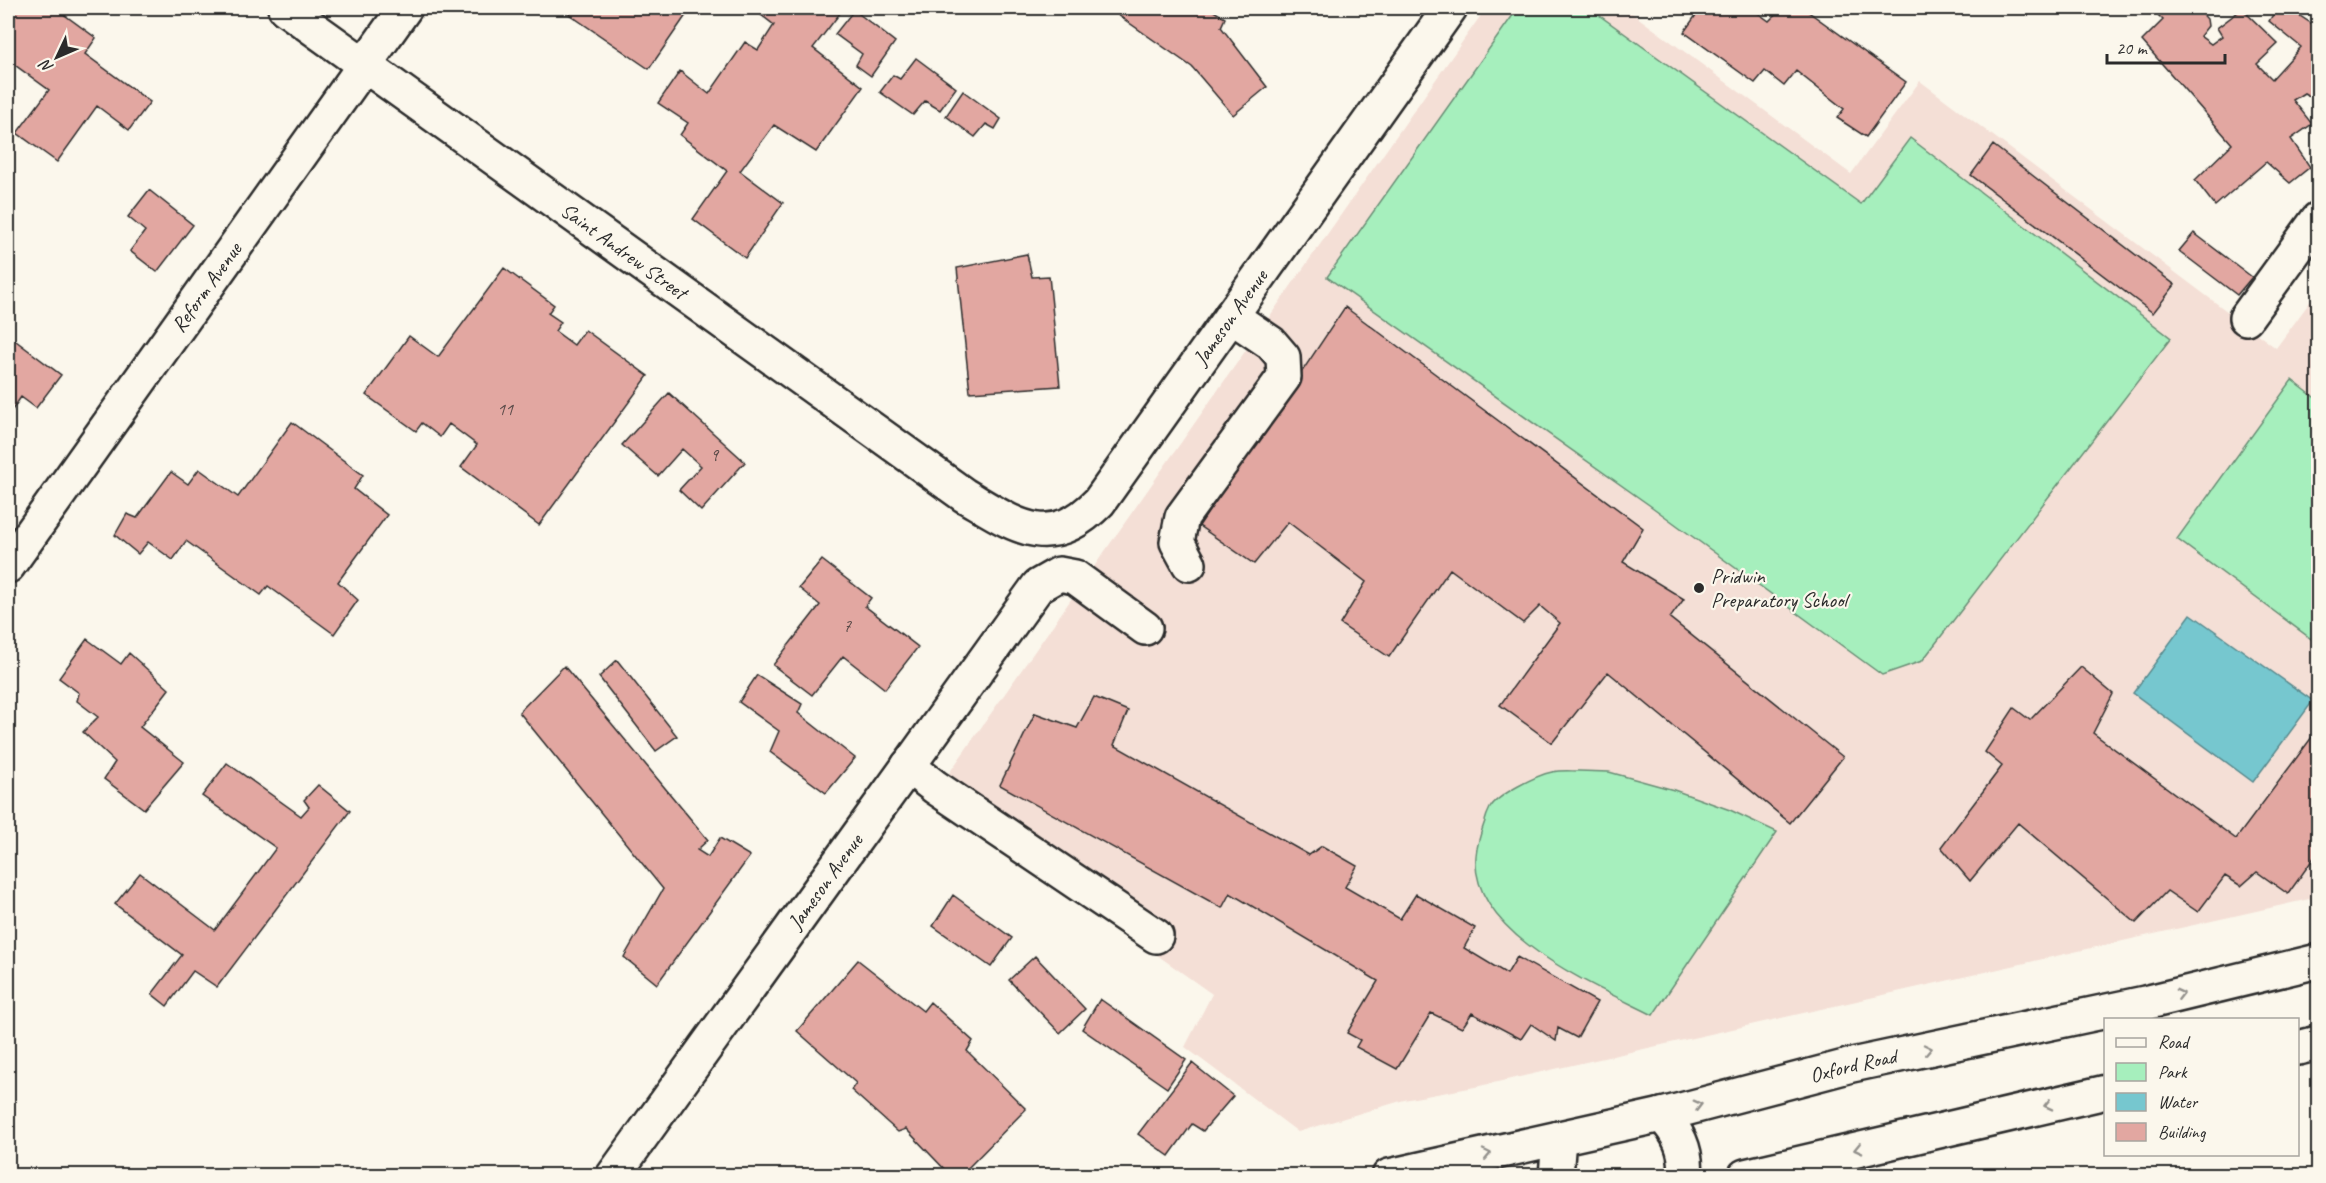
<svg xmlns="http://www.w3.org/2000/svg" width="2326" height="1183" font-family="Caveat,sans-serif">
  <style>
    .built { fill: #f4dfd6 }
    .green { fill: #a6efbd; stroke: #688d74; stroke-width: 1.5 }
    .water { fill: #76c7cf; stroke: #58898d; stroke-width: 1.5 }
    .building { fill: #e2a7a1; stroke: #2b2b2b; stroke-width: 1.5 }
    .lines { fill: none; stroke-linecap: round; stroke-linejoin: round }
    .minor-casing { stroke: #2b2b2b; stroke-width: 38 }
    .major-casing { stroke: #2b2b2b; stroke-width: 38 }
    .minor { stroke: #fbf7ec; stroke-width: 33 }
    .major { stroke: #fbf7ec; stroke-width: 33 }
    .oneway { stroke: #93918c }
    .poi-dot { fill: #2b2b2b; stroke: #fbf7ec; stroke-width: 2 }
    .labels { text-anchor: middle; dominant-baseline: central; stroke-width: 4.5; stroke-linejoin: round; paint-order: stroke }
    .number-label { font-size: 18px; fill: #594a48 }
    .street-label { font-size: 21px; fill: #2b2b2b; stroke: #fbf7ec }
    .poi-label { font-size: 21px; fill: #2b2b2b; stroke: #fbf7ec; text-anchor: start }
  </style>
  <rect width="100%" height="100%" fill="#fbf7ec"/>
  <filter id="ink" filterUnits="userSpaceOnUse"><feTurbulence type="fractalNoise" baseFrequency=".0167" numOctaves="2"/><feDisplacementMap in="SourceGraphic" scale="12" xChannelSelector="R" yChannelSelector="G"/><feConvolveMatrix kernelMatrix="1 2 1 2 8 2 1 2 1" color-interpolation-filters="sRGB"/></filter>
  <g filter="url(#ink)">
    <path class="built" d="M 1486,8 L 1625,8 L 1851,174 L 1920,81 L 2276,348 L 2318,291 L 2318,897 L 1475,1087 L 1404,1100 L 1298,1132 L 1185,1047 L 1212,994 L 933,796 Z"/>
    <path class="green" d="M 1518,8 L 1589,8 L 1861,204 L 1910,138 L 2171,338 L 1922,661 L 1882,675 L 1652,507 L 1327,277 Z
      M 2292,380 L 2318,400 L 2318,644 L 2177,539 Z
      M 1579,771 L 1609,772 L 1674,790 L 1730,810 L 1777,832 L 1653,1015 C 1596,986 1470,935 1476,856 C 1477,844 1481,832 1485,821 C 1486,817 1488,812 1490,808 C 1497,795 1537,775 1552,772 C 1561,770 1570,771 1579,771 Z"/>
    <path class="water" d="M 2191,614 L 2313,701 L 2253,782 L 2133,693 Z"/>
    <path class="building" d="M 8,8 L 55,8 L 96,38 L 85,54 L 150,102 L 129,130 L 97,106 L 57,162 L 17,133 L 49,90 L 8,60 Z
      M 560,8 L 691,8 L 649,69 Z
      M 752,8 L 834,8 L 841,12 L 813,48 L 863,87 L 816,152 L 774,125 L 740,171 L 783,203 L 745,258 L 693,219 L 727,171 L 680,135 L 688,123 L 658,103 L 680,71 L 709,94 L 745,42 L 758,50 L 774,25 Z
      M 1108,8 L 1209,8 L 1225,18 L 1221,27 L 1267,87 L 1233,115 L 1192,67 Z
      M 1701,8 L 1751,8 L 1769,21 L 1782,8 L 1803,8 L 1906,82 L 1866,137 L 1837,118 L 1844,109 L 1796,71 L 1784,86 L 1765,71 L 1755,83 L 1684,32 Z
      M 2151,8 L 2197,8 L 2207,19 L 2208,26 L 2200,36 L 2211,44 L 2222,36 L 2217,28 L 2242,9 L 2278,44 L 2257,64 L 2272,79 L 2301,47 L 2269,21 L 2277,8 L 2288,8 L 2318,28 L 2318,101 L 2304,93 L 2293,100 L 2312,124 L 2291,139 L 2310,167 L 2290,183 L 2266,162 L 2215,206 L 2195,180 L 2232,144 L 2142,41 L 2163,20 Z
      M 854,10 L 895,42 L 871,76 L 856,65 L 862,54 L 835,34 Z
      M 916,58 L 956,88 L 940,110 L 925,101 L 913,115 L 880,92 L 893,75 L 900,79 Z
      M 963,91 L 1001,119 L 995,129 L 986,124 L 975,137 L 946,116 Z
      M 1993,145 L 2175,285 L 2153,313 L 1971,175 Z
      M 149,190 L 193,225 L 157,272 L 130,251 L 145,231 L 128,217 Z
      M 2194,233 L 2252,277 L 2237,295 L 2179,251 Z
      M 1027,254 L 1032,277 L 1049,276 L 1060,386 L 970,392 L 957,268 Z
      M 504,268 L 554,305 L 548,313 L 561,322 L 555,331 L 574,345 L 585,330 L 648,376 L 539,525 L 461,467 L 477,445 L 449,424 L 440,437 L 422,423 L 416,431 L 366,395 L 409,336 L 438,357 Z
      M 1345,307 L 1643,528 L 1623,562 L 1684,599 L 1670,618 L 1843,757 L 1790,823 L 1608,672 L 1552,743 L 1500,705 L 1560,623 L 1540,606 L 1523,623 L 1450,569 L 1389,657 L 1340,624 L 1366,582 L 1288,522 L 1254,564 L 1199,526 Z
      M 8,335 L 61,375 L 36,408 L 21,397 L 10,413 L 8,411 Z
      M 669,393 L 745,462 L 701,511 L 679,490 L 701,466 L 682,449 L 658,476 L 622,445 Z
      M 292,422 L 363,475 L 354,489 L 387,515 L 338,582 L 358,600 L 334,634 L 268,586 L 261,595 L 186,541 L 173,560 L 148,542 L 138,554 L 115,535 L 127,514 L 137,518 L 171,472 L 188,484 L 199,469 L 238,497 Z
      M 822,560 L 871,598 L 865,606 L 918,647 L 885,689 L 843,656 L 812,695 L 773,665 L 820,605 L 799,588 Z
      M 87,639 L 121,664 L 129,653 L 169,689 L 140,727 L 184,762 L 144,809 L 104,779 L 115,762 L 83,732 L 98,717 L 77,701 L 79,693 L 59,678 Z
      M 617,660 L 677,736 L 656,751 L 599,677 Z
      M 564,666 L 708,840 L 697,850 L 708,857 L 720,838 L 750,856 L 657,984 L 624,957 L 663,889 L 519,712 Z
      M 2081,667 L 2113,694 L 2093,733 L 2236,839 L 2318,729 L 2318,852 L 2288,894 L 2257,872 L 2241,886 L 2225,876 L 2198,912 L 2167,891 L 2136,923 L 2018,823 L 1970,881 L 1941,847 L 2002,766 L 1985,752 L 2014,708 L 2030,720 Z
      M 757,675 L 802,704 L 798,713 L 855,758 L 826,793 L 770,752 L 779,731 L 739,702 Z
      M 1094,697 L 1128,711 L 1114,745 L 1309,855 L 1322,846 L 1357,866 L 1345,887 L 1400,919 L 1416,894 L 1475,928 L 1464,948 L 1507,974 L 1517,957 L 1597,1002 L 1577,1038 L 1558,1028 L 1556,1041 L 1531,1024 L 1521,1039 L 1472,1013 L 1462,1028 L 1431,1013 L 1397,1069 L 1356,1047 L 1360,1040 L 1347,1033 L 1378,981 L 1230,893 L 1222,908 L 1000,785 L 1035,713 L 1077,728 Z
      M 227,763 L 301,816 L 309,807 L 304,800 L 318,785 L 350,811 L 217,987 L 193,971 L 167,1006 L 152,994 L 182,955 L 115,904 L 140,873 L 215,930 L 276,848 L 202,796 Z
      M 953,895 L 1012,938 L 991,967 L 933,926 Z
      M 1035,956 L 1085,1009 L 1060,1033 L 1009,980 Z
      M 858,960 L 923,1011 L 930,1002 L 973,1041 L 967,1051 L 1026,1109 L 960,1176 L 951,1176 L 906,1129 L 898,1132 L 851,1090 L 856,1083 L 797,1031 Z
      M 1100,999 L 1186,1060 L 1167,1088 L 1082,1029 Z
      M 1192,1063 L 1233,1096 L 1203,1131 L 1192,1124 L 1169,1156 L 1138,1134 Z"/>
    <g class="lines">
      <g class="minor-casing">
        <g id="minor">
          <path id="s1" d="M 285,8 L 964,495 C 1015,525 1049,553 1099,502 L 1450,8"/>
          <path d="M 2246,318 L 2318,219"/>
          <path d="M 1189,564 L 1177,542 L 1182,517 L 1284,377 L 1283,357 L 1271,343 L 1231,316"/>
          <path id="s2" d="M 8,566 L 405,8"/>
          <path d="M 908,766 L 935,787 L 1156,936"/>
          <path id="s3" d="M 613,1176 L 1038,586 L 1059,574 L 1075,577 L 1145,628"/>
        </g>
      </g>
      <g class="major-casing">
        <g id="major">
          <path d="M 2298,1048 L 2318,1043"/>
          <path d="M 1662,1115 C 1678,1132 1688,1151 1685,1176"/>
          <path id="s4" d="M 1389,1176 L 1662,1115 L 1852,1065 L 2145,1003 L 2318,961"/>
          <path d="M 1556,1176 L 1559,1138"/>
          <path d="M 1745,1176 L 2106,1092"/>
        </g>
      </g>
      <use href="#minor" class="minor"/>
      <use href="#major" class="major"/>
    </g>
    <defs><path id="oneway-chevron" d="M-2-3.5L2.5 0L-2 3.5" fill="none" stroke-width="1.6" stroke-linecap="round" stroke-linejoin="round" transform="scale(1.5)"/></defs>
    <g class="oneway">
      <use href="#oneway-chevron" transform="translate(2180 994) rotate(-14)"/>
      <use href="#oneway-chevron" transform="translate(1928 1049) rotate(-12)"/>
      <use href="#oneway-chevron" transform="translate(1698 1105) rotate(-15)"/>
      <use href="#oneway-chevron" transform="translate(2048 1105) rotate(167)"/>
      <use href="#oneway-chevron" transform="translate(1858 1149) rotate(167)"/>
      <use href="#oneway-chevron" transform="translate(1487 1154) rotate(-12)"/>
    </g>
  </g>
  <circle class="poi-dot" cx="1699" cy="588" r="6"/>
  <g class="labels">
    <g class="number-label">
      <text x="505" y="409">11</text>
      <text x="714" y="455">9</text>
      <text x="847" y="626">7</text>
    </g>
    <g class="street-label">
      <text stroke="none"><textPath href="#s1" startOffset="417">Saint Andrew Street</textPath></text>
      <text stroke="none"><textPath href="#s2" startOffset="342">Reform Avenue</textPath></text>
      <text stroke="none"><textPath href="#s1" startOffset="1214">Jameson Avenue</textPath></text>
      <text stroke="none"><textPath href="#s3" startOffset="363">Jameson Avenue</textPath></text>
      <text stroke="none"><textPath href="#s4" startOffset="477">Oxford Road</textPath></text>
    </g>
    <g class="poi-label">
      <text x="1711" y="576">Pridwin<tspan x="1711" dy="24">Preparatory School</tspan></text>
    </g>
  </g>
  <rect width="2326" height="1183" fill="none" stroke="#fbf7ec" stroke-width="30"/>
  <rect x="15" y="15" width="2296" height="1153" fill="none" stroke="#2b2b2b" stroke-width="2" filter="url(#ink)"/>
  <rect x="2104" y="1018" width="195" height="138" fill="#fbf7ec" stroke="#a8a59f" stroke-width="1.5"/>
  <rect x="2116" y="1038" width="30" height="9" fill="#fbf7ec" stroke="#a8a59f" stroke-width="1.5"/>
  <text x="2158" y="1048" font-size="18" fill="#2b2b2b">Road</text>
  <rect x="2116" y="1063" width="30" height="18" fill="#a6efbd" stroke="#a8a59f" stroke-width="1.5"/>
  <text x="2158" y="1078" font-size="18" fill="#2b2b2b">Park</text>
  <rect x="2116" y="1093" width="30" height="18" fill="#76c7cf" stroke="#a8a59f" stroke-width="1.5"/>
  <text x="2158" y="1108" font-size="18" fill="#2b2b2b">Water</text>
  <rect x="2116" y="1123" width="30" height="18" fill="#e2a7a1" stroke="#a8a59f" stroke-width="1.5"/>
  <text x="2158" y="1138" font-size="18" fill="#2b2b2b">Building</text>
  <g transform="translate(57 57) rotate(226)" stroke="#fbf7ec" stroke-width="4.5" paint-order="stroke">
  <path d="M0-4.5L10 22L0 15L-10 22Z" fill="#2b2b2b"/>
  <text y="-9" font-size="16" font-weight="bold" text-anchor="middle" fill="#2b2b2b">N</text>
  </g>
  <path d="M2107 54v9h118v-9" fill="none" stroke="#2b2b2b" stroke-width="3"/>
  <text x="2116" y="54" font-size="18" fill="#2b2b2b" stroke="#fbf7ec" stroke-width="4.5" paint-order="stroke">20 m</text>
</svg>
